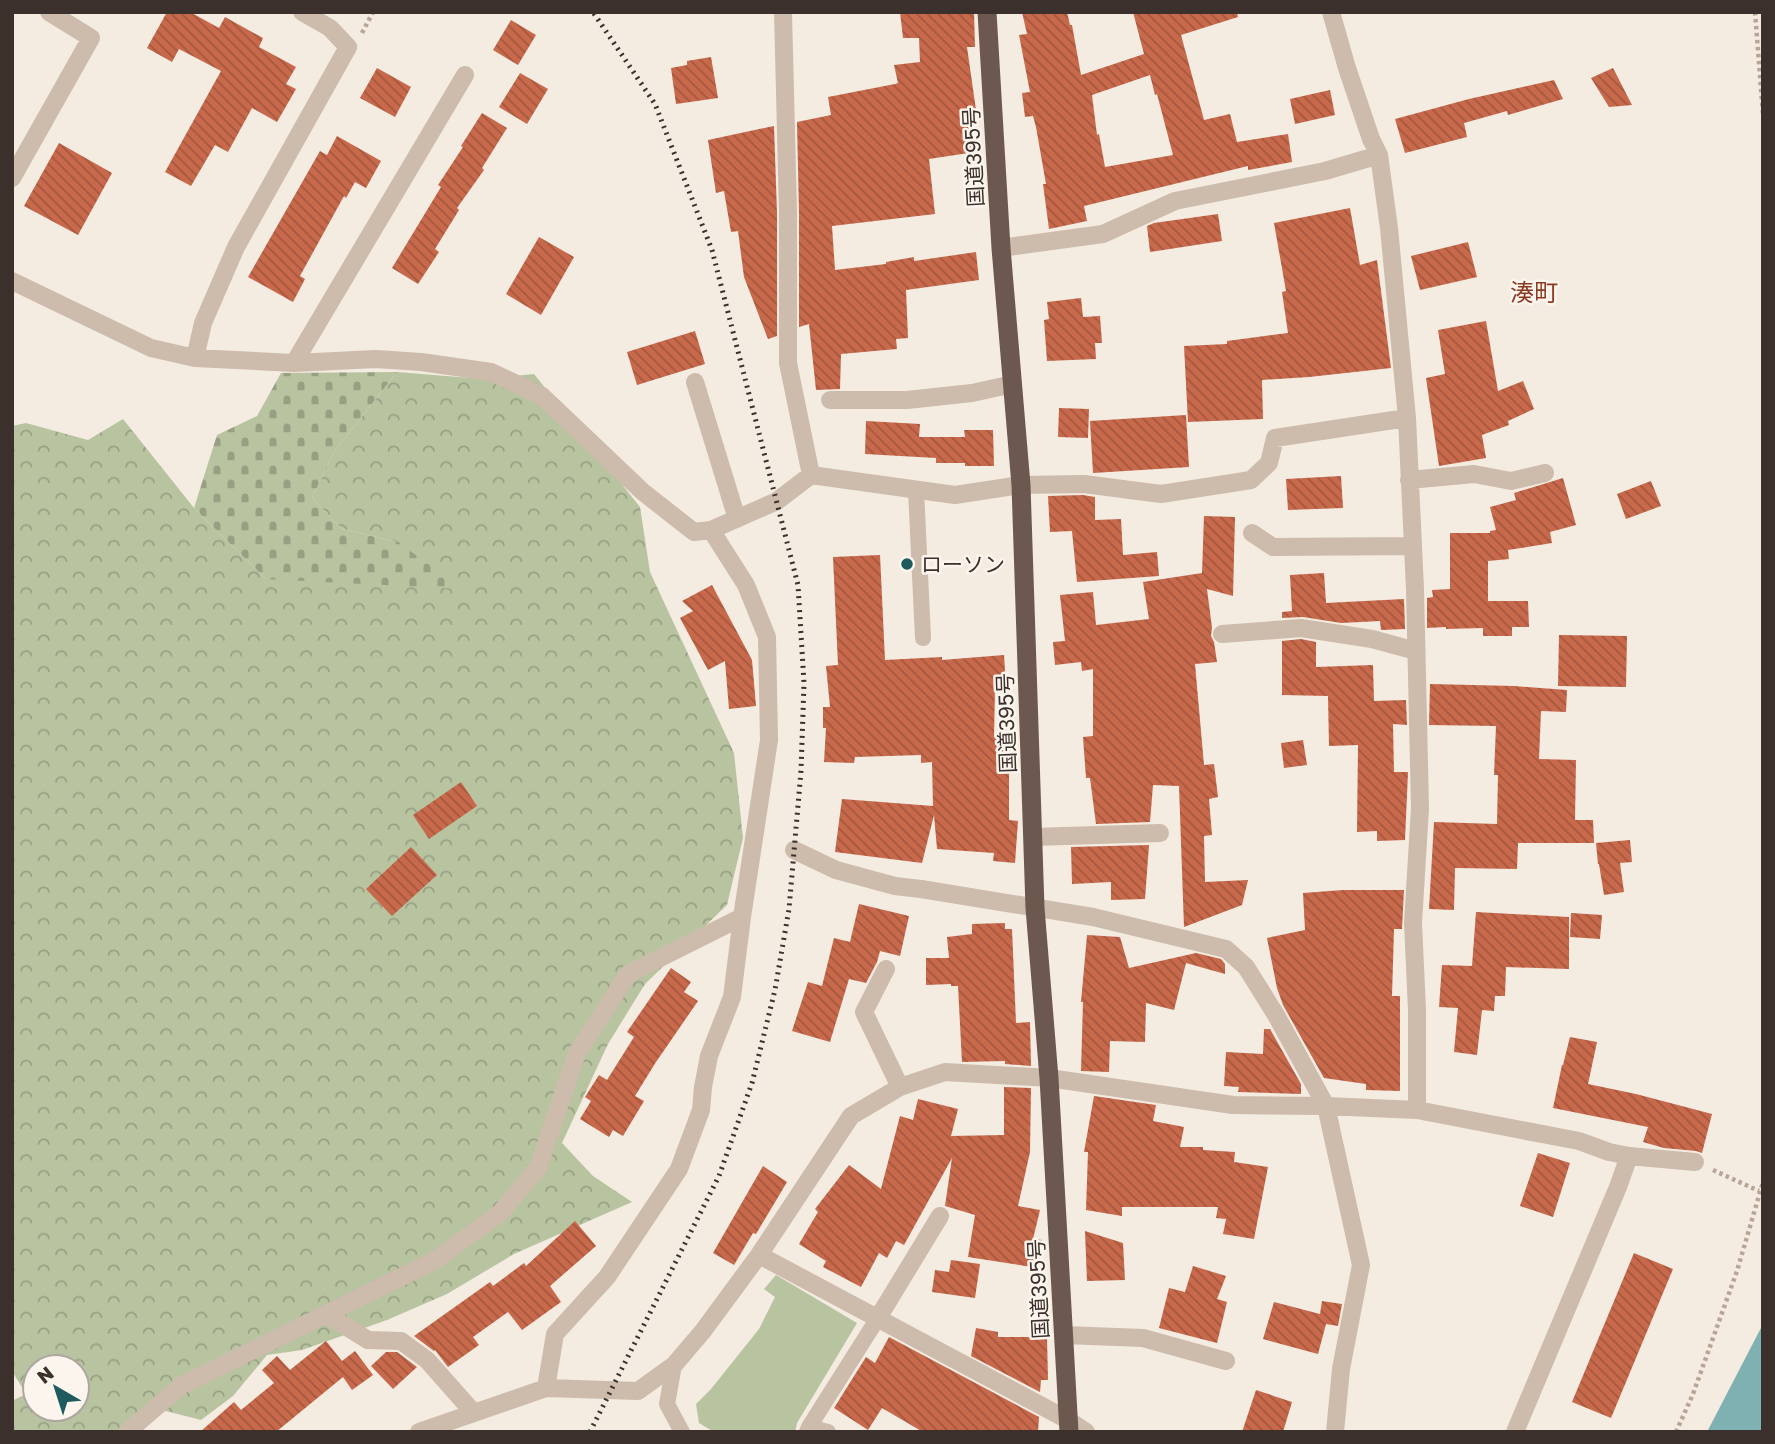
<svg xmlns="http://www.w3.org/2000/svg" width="1775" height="1444" font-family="'Golos Text','Noto Sans JP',sans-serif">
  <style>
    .forest { fill: url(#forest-crowns); fill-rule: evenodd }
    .cemetery { fill: url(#cemetery-stones) }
    .park { fill: #b8c4a0 }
    .water { fill: #7fb0b2 }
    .building { fill: url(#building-back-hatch); fill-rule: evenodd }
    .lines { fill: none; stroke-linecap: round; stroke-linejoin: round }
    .path { stroke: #b9a596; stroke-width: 4.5; stroke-dasharray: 3.5 3.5; stroke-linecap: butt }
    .service { stroke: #cdbbac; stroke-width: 16 }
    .pedestrian { stroke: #cdbbac; stroke-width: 18 }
    .minor { stroke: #cdbbac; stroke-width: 18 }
    .trunk { stroke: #6c584f; stroke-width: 19 }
    .rail { stroke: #3b302b; stroke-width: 5; stroke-dasharray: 2 5; stroke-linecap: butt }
    .poi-dot { fill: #1f5a5e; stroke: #fbf5ee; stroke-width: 2.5 }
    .labels { text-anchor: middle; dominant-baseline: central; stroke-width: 5; stroke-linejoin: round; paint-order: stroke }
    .street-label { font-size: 21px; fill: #3b302b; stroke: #fbf5ee }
    .poi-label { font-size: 21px; fill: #3b302b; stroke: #fbf5ee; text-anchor: start }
    .quarter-label { font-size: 24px; fill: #8c3b22; stroke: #fbf5ee }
  </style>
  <defs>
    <pattern id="forest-crowns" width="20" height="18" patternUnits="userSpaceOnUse" patternTransform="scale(1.75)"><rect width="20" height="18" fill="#b8c4a0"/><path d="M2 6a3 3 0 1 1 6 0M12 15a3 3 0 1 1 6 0" fill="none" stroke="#97a083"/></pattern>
    <pattern id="cemetery-stones" width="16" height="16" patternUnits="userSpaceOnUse" patternTransform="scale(1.75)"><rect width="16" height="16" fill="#b8c4a0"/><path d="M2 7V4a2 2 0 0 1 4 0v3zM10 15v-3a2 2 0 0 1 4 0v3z" fill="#97a083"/></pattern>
    <pattern id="building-back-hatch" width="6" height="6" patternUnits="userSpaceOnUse" patternTransform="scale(1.75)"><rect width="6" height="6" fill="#c8694b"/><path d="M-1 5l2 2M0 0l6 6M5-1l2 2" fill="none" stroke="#a4573f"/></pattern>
  </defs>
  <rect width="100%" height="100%" fill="#f4ebe1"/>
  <path class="forest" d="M 397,372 L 483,379 L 534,374 L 640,507 L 650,572 L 734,753 L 743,838 L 727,905 L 645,984 L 608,1044 L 562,1143 L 593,1176 L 632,1202 L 514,1254 L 447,1294 L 387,1320 L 302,1350 L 267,1355 L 233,1396 L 201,1420 L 150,1407 L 130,1432 L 12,1432 L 12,1401 L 26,1394 L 12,1371 L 12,426 L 26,423 L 88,440 L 123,419 L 194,508 L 266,579 L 398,542 L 342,529 L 312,498 L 334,452 ZM 35,1367 L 77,1367 L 77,1409 L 35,1409 Z"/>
  <path class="cemetery" d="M 397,372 L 334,452 L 312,498 L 342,529 L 398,542 L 462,589 L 266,579 L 194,508 L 217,435 L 257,416 L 281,373 Z"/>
  <path class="park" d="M 776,1275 L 857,1323 L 797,1423 L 795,1432 L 714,1432 L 699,1423 L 696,1404 L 711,1389 L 759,1329 L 775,1297 L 764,1289 Z"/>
  <path class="water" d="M 1763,1324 L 1763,1432 L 1707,1432 Z"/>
  <path class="building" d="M 167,12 L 190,12 L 219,28 L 225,17 L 263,38 L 259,47 L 296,67 L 286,84 L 296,89 L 277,122 L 252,108 L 228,152 L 215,145 L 191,186 L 165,172 L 221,71 L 179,49 L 172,62 L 147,48 Z
    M 900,12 L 974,12 L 975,47 L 967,47 L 976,110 L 969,111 L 975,152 L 929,159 L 935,214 L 832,226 L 835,270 L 886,264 L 886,262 L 914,257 L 914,261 L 976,252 L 979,280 L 906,290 L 908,338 L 896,339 L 897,349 L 841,354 L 840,389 L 816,390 L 809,324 L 799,327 L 799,213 L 797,122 L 831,115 L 828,97 L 895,84 L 898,83 L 894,65 L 920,62 L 919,38 L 903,38 Z
    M 1022,12 L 1067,12 L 1070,25 L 1072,25 L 1081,75 L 1144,54 L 1133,12 L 1237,12 L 1238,17 L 1181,35 L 1204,120 L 1230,114 L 1237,142 L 1288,134 L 1292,162 L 1248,170 L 1248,166 L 1084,206 L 1087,221 L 1049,229 L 1043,184 L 1046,184 L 1036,127 L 1033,116 L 1025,117 L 1022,93 L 1030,92 L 1019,35 L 1027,34 ZM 1150,75 L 1155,95 L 1157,94 L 1173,155 L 1105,167 L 1099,134 L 1097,135 L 1092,95 Z
    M 511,20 L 536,35 L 518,65 L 493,50 Z
    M 711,57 L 718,98 L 676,104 L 671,68 L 687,65 L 687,61 Z
    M 377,68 L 411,87 L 395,117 L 360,98 Z
    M 1613,68 L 1632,105 L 1609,107 L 1591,78 Z
    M 520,73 L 548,89 L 527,124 L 499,107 Z
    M 1554,80 L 1563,99 L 1508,115 L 1507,111 L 1464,123 L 1467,137 L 1405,153 L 1395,119 L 1469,99 Z
    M 1330,90 L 1335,115 L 1295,124 L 1290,99 Z
    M 482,113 L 507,128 L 482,168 L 484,170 L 457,208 L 459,210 L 435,249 L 439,252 L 418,284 L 392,268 L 441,187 L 438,185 L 463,147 L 461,146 Z
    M 774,126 L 777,213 L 777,336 L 768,339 L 744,277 L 738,231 L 731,232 L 724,191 L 716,193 L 708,140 Z
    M 337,136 L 381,161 L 366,188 L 355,182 L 346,198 L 344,196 L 300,276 L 305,279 L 293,302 L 248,277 L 320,151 L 327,155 Z
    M 59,143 L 112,173 L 78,235 L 24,206 Z
    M 1350,208 L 1360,265 L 1377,260 L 1391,368 L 1309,377 L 1262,380 L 1263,419 L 1188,422 L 1184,346 L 1227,344 L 1227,341 L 1288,333 L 1282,292 L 1286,291 L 1274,223 Z
    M 1218,214 L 1222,241 L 1150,252 L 1147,226 L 1154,223 Z
    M 539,237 L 574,257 L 541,315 L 506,294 Z
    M 1468,242 L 1477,277 L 1420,290 L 1411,256 Z
    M 1081,298 L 1083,317 L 1100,316 L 1102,343 L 1095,343 L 1096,359 L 1047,361 L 1044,320 L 1049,319 L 1047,302 Z
    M 1486,321 L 1498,391 L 1523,381 L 1534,409 L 1508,421 L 1509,425 L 1482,435 L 1486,458 L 1439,466 L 1426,378 L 1445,374 L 1438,330 Z
    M 695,331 L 705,364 L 637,385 L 627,352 Z
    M 1059,408 L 1089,409 L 1088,438 L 1058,437 Z
    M 1186,415 L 1189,467 L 1093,473 L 1090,421 Z
    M 866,421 L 920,424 L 919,437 L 965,437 L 964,430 L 993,430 L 994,466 L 965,466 L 965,463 L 936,463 L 936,458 L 865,454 Z
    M 1341,476 L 1343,508 L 1288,510 L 1286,479 Z
    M 1563,478 L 1576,525 L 1550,532 L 1552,543 L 1508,550 L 1509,559 L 1488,561 L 1488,601 L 1528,601 L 1529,627 L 1512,627 L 1512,636 L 1483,636 L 1483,628 L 1446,629 L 1446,627 L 1427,628 L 1427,598 L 1433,597 L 1432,590 L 1450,589 L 1450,533 L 1490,533 L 1490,531 L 1496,530 L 1490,507 L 1516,500 L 1514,493 Z
    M 1651,481 L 1661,506 L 1626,519 L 1617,494 Z
    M 1083,495 L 1095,497 L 1095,520 L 1121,519 L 1123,555 L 1157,552 L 1159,576 L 1077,582 L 1072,531 L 1050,532 L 1048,496 Z
    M 1204,516 L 1235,517 L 1233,596 L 1207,589 L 1212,628 L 1211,636 L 1214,642 L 1217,662 L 1195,664 L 1204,765 L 1214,764 L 1218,797 L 1209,799 L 1212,835 L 1204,836 L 1205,882 L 1248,880 L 1242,905 L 1184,927 L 1179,786 L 1153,785 L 1150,822 L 1096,824 L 1090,778 L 1086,778 L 1083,737 L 1093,736 L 1093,669 L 1082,671 L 1081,662 L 1055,665 L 1053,642 L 1065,641 L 1060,595 L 1093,592 L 1096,625 L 1149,619 L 1143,582 L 1202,573 Z
    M 880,555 L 885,660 L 942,657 L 942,660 L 1004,655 L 1006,687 L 995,688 L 994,737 L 1009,736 L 1011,770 L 1009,770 L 1009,820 L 1018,821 L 1015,863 L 993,861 L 994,853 L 937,849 L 934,815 L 922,863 L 835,852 L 842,799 L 933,806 L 932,762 L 921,763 L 921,755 L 855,757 L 854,763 L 824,762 L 826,728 L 823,728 L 823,707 L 830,707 L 826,666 L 838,665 L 833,557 Z
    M 1324,573 L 1326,603 L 1404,599 L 1405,629 L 1381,630 L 1380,621 L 1341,623 L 1303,617 L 1282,618 L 1282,612 L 1292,611 L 1290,575 Z
    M 712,585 L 752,660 L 756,706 L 729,709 L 725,661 L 708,670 L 680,618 L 693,611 L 682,601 Z
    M 1559,635 L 1627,636 L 1626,687 L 1558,686 Z
    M 1301,639 L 1316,642 L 1316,667 L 1373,665 L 1374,701 L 1406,700 L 1407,725 L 1393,724 L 1394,772 L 1408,772 L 1405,840 L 1377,841 L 1377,831 L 1357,832 L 1358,745 L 1329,746 L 1328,696 L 1282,695 L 1282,641 Z
    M 1430,684 L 1514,686 L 1567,690 L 1566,712 L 1541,711 L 1539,759 L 1576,760 L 1575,820 L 1593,820 L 1594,843 L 1518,843 L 1517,869 L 1455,868 L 1454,910 L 1429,909 L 1434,822 L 1497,824 L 1498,775 L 1494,775 L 1496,726 L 1429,725 Z
    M 1303,740 L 1307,765 L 1284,768 L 1281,743 Z
    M 461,782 L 477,806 L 429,839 L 413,815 Z
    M 1630,840 L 1632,862 L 1620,863 L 1624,892 L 1604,895 L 1599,864 L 1598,864 L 1596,843 Z
    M 1149,845 L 1145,899 L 1111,900 L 1111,882 L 1072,884 L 1071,847 Z
    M 411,847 L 437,875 L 392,916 L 366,889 Z
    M 1343,890 L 1404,890 L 1402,929 L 1394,929 L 1392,996 L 1400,996 L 1400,1091 L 1366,1090 L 1366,1084 L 1324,1078 L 1283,1005 L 1277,988 L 1267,938 L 1305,930 L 1303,893 Z
    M 859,904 L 909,916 L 900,956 L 880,951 L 877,962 L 866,983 L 849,979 L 830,1042 L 792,1031 L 808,982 L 822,986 L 834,938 L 850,942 Z
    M 1476,912 L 1569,917 L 1569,969 L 1506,967 L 1505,996 L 1495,996 L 1494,1011 L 1482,1010 L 1477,1055 L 1454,1052 L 1458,1008 L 1439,1007 L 1442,965 L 1472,966 Z
    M 1571,913 L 1602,915 L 1600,939 L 1570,937 Z
    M 1005,923 L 1005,929 L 1012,929 L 1016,1023 L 1030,1022 L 1031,1066 L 1005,1064 L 1005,1061 L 962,1062 L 958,986 L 951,986 L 951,984 L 926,985 L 926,958 L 949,958 L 947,937 L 972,934 L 972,924 Z
    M 1087,935 L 1120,937 L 1129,968 L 1196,953 L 1221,959 L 1225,964 L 1225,974 L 1186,963 L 1174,1010 L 1146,1003 L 1145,1042 L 1110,1041 L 1109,1072 L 1081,1071 L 1083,1002 L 1081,1002 Z
    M 671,968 L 691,982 L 684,992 L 698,1001 L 656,1062 L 635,1096 L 644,1101 L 623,1136 L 613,1130 L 609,1137 L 580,1119 L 591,1101 L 585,1097 L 599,1075 L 607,1080 L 634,1037 L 627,1032 Z
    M 1264,1029 L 1270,1029 L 1301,1084 L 1301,1094 L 1238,1092 L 1239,1087 L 1224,1086 L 1226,1052 L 1263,1054 Z
    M 1570,1037 L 1597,1042 L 1588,1084 L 1636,1094 L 1712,1114 L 1702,1153 L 1696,1151 L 1664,1148 L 1643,1142 L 1648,1127 L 1553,1108 L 1562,1065 L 1563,1065 Z
    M 1004,1087 L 1031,1088 L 1030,1152 L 1018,1206 L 1040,1210 L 1033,1239 L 1042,1240 L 1038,1268 L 968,1257 L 975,1215 L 945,1206 L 952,1158 L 904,1245 L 896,1241 L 887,1258 L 879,1253 L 861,1287 L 823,1267 L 826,1261 L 799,1244 L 818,1212 L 815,1209 L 849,1165 L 881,1189 L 900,1116 L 913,1120 L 918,1099 L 958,1109 L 951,1136 L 1004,1135 Z
    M 1094,1096 L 1156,1105 L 1153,1121 L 1184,1127 L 1180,1147 L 1203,1147 L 1203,1150 L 1235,1152 L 1234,1162 L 1268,1167 L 1254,1239 L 1223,1234 L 1226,1219 L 1216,1218 L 1218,1207 L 1122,1207 L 1122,1216 L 1086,1210 L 1088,1152 L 1084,1152 Z
    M 1538,1153 L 1570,1163 L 1553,1217 L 1520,1206 Z
    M 763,1166 L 787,1182 L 756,1234 L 753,1233 L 734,1265 L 713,1253 Z
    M 575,1221 L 596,1246 L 550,1286 L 561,1302 L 522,1330 L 508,1312 L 473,1337 L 479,1345 L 448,1367 L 435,1350 L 434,1351 L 414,1336 L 490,1282 L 493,1286 L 524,1263 L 526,1266 Z
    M 1085,1231 L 1123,1243 L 1125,1280 L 1087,1281 Z
    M 1634,1253 L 1673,1269 L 1611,1418 L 1572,1402 Z
    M 951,1260 L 980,1264 L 975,1298 L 932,1292 L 935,1270 L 949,1272 Z
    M 1193,1266 L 1226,1276 L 1217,1299 L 1227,1302 L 1217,1343 L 1159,1328 L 1169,1288 L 1185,1292 Z
    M 1322,1301 L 1342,1304 L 1338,1326 L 1326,1324 L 1318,1354 L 1263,1339 L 1274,1302 L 1320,1314 Z
    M 976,1328 L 998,1332 L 998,1337 L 1047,1337 L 1048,1380 L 1041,1380 L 1040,1392 L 971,1356 Z
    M 889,1337 L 1039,1417 L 1038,1432 L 923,1432 L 882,1408 L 868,1430 L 834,1408 L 866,1357 L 875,1363 Z
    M 326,1341 L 342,1361 L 355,1351 L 373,1375 L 352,1390 L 343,1377 L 276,1432 L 200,1432 L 234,1402 L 241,1410 L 274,1383 L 262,1370 L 277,1356 L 290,1370 Z
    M 386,1352 L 397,1352 L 417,1367 L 393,1389 L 371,1366 Z
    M 1256,1390 L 1292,1402 L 1283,1432 L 1242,1432 Z"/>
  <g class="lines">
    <path class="path" d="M 1755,12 L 1763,114
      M 362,33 L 373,12
      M 1713,1170 L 1759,1191
      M 1676,1432 L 1693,1394 L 1737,1271 L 1763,1182"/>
    <path class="service" d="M 916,490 L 923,638
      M 674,1365 L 667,1404 L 682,1432
      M 809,1427 L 828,1432
      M 807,1432 L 809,1427 L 878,1318"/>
    <path class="pedestrian" d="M 794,850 L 836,870 L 895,886 L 921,889"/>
    <path class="minor" d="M 783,12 L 788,213 L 788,363 L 811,475
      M 1331,12 L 1347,68 L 1371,139 L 1379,155 L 1389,228 L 1407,418 L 1415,589 L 1420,808 L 1413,923 L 1417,1010 L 1417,1110
      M 12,178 L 91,38 L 49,12
      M 1001,248 L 1103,234 L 1175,201 L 1325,171 L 1379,155
      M 12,281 L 151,348 L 195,358 L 294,363 L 376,359 L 421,362 L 491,372 L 542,396 L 643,492 L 694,532 L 711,530 L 777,501 L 811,475 L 955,495 L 1021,485 L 1084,484 L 1161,494 L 1251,480 L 1269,463 L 1275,438 L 1407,418
      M 195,358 L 203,323 L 236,247 L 348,47 L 330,28 L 302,12
      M 294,363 L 465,75
      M 695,382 L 737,519
      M 830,400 L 907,400 L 972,393 L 1013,384
      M 1409,480 L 1474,474 L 1511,481 L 1545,473
      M 1252,533 L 1273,547 L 1412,546
      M 1222,634 L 1301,628 L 1372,639 L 1416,651
      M 1033,837 L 1160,833
      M 921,889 L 1093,917 L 1226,949 L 1246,967 L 1276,1015 L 1326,1106 L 1361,1265 L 1341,1369 L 1335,1432
      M 886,969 L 864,1012 L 900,1087
      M 759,1255 L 1068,1420 L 1086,1432
      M 326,1314 L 368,1340 L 401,1341 L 427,1360 L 473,1412
      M 878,1318 L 940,1216
      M 1064,1335 L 1143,1338 L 1226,1361
      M 546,1388 L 555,1334 L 607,1277 L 679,1169 L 701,1110 L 703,1087 L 709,1056 L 732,997 L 742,917
      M 127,1432 L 182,1385 L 434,1261 L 500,1213 L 538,1168 L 577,1053 L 628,974 L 742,917 L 769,740 L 767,637 L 746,585 L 711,530
      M 419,1432 L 546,1388 L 638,1391 L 674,1365 L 703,1331 L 759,1255 L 851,1116 L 900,1087 L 945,1072 L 1049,1078 L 1233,1105 L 1326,1106 L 1417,1110 L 1579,1141 L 1609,1152 L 1629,1156 L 1695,1162
      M 1515,1432 L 1618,1187 L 1629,1156"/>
    <path class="trunk" d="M 987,12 L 1001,248 L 1021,485 L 1035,908 L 1049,1078 L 1069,1432"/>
    <path class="rail" d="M 590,1432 L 719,1176 L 752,1083 L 775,990 L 789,909 L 801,771 L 804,683 L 798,585 L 712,250 L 655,104 L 593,12"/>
  </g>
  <circle class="poi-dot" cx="907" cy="564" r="7"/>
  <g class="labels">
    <g class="street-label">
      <text transform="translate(973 157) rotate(-93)">国道395号</text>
      <text transform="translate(1006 723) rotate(-92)">国道395号</text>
      <text transform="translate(1038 1289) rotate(-93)">国道395号</text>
    </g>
    <g class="poi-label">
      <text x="921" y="564">ローソン</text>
    </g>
    <g class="quarter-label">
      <text x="1534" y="291">湊町</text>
    </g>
  </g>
  <rect width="1775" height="1444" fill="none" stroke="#3b302b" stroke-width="28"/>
  <g transform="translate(56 1388) rotate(321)"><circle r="33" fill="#fbf5ee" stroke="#aea6a0" stroke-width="2"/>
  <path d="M0-5L12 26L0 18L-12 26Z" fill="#1f5a5e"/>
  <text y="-10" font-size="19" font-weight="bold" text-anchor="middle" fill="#3b302b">N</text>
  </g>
</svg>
